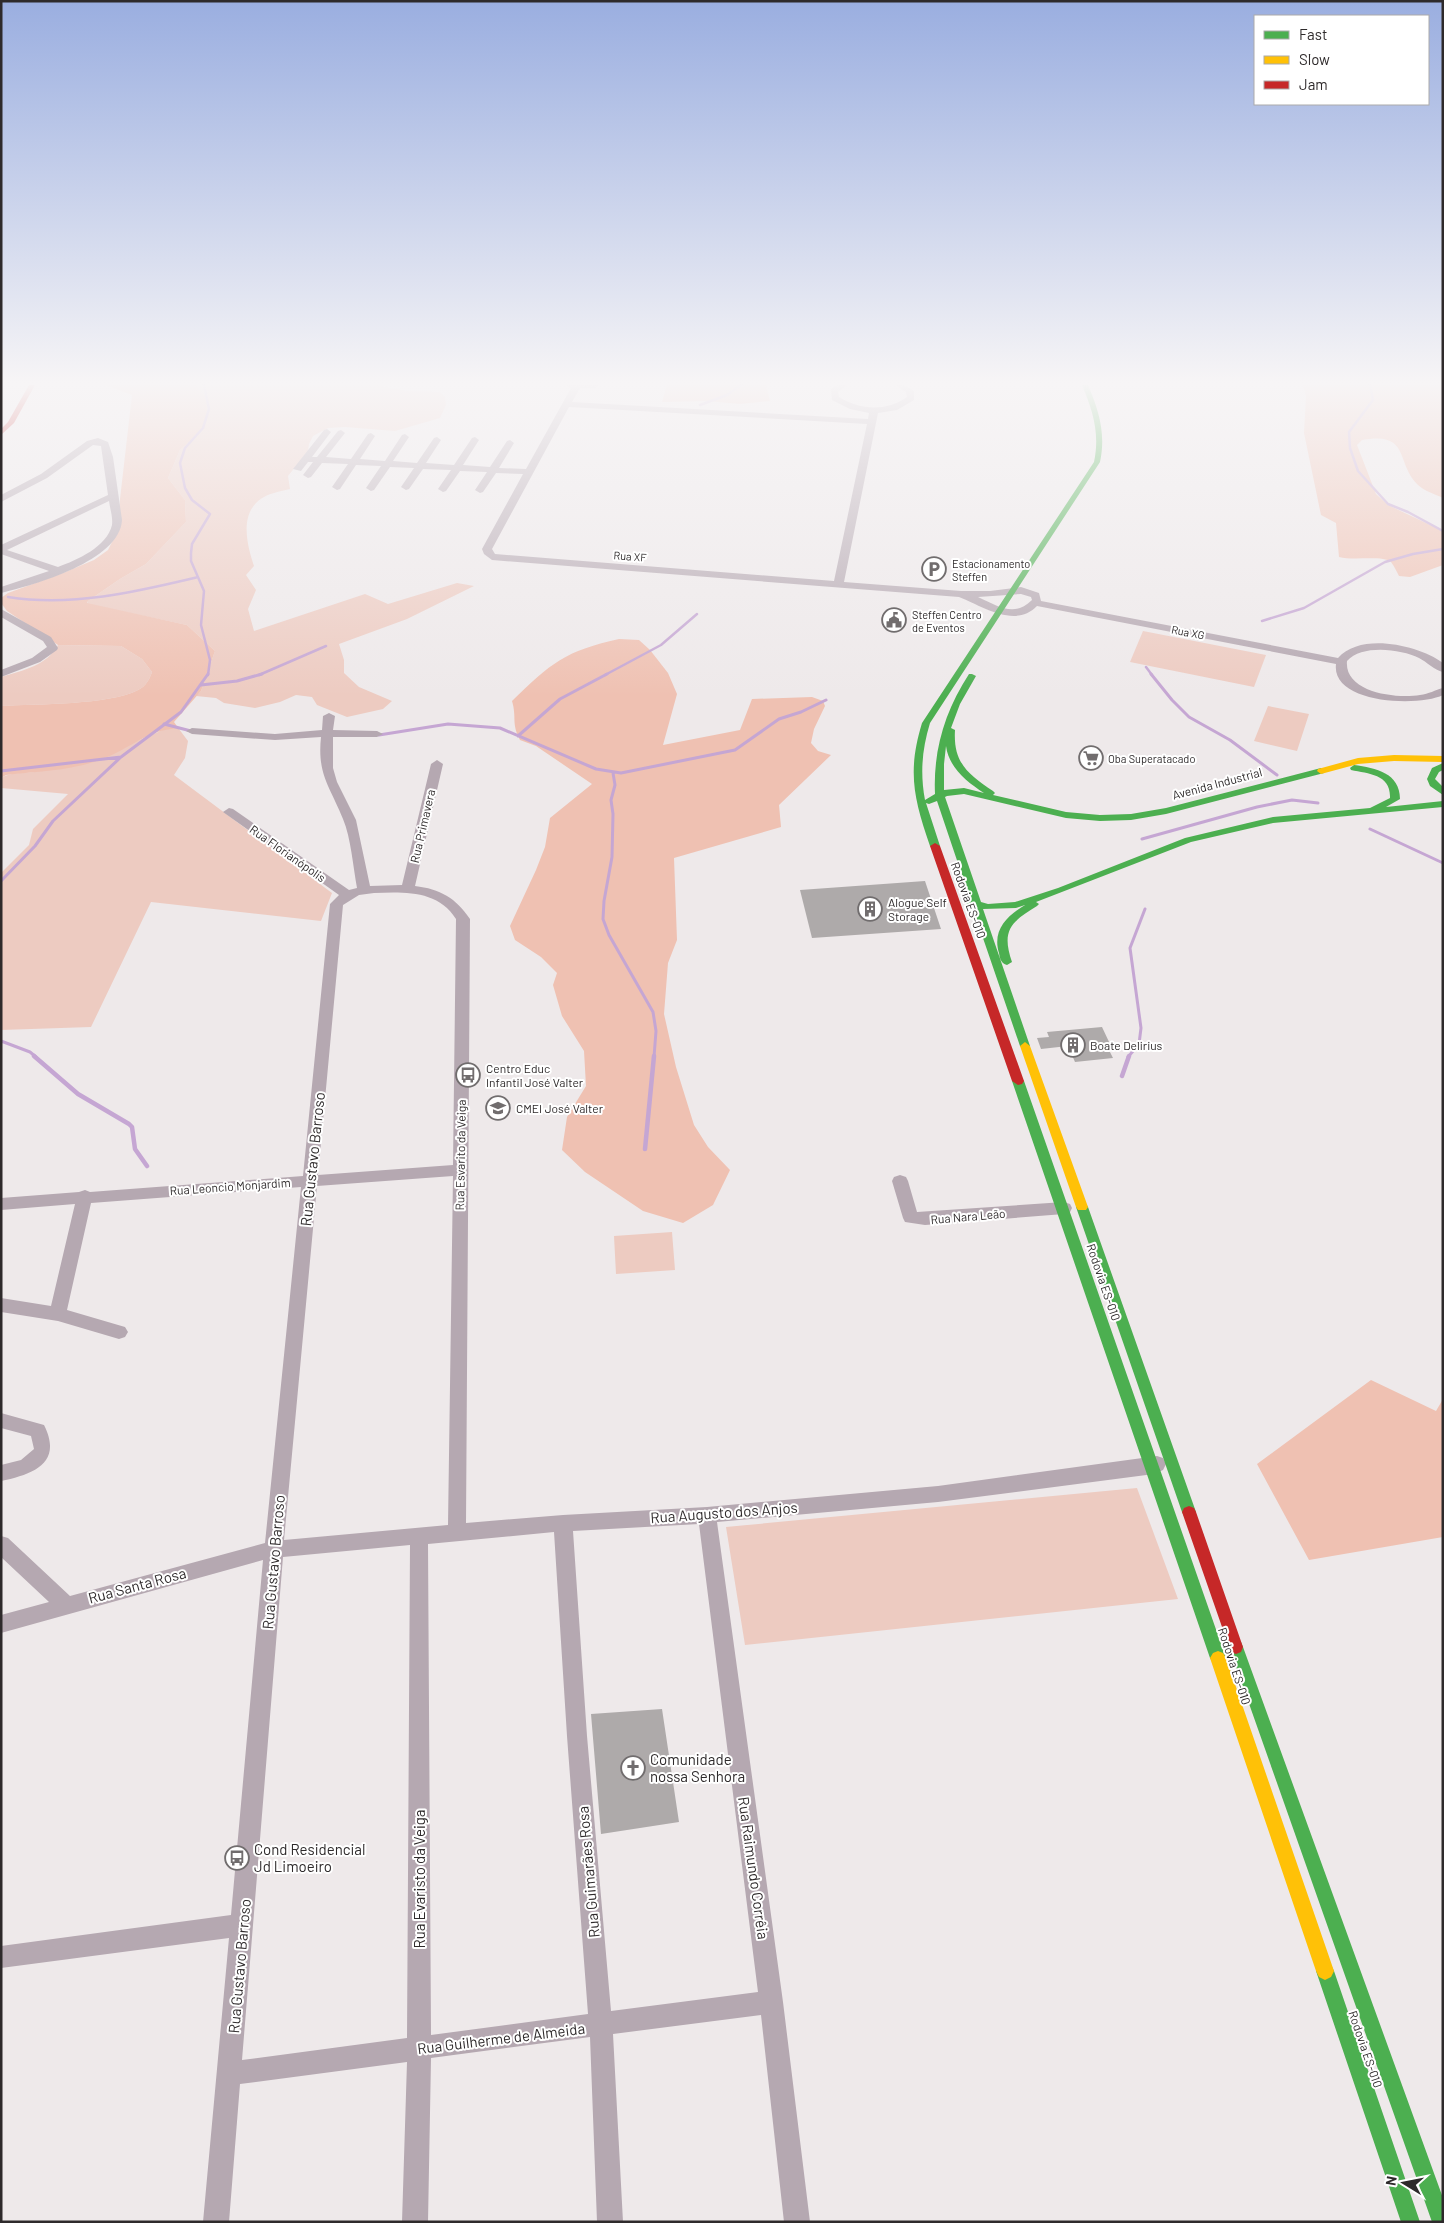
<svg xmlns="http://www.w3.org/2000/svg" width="1444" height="2223" font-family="Barlow,sans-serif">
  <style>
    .green { fill: #edcbc1 }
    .forest { fill: #efc1b2 }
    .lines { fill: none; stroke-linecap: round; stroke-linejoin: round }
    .stream-far2 { stroke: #c5a6d3; stroke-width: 2.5 }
    .stream-far1 { stroke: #c5a6d3; stroke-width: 3 }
    .stream { stroke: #c5a6d3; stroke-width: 4.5 }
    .building { fill: #aeaaaa }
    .street { fill: #b5a8b1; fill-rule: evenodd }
    .fast { fill: #4caf50; fill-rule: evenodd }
    .slow { fill: #ffc107; fill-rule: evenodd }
    .jam { fill: #c62828; fill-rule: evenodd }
    .labels { text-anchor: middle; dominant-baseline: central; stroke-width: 4; stroke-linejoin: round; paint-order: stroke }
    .far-street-label { font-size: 11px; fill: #2e2a2b; stroke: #fff }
    .far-poi-label { font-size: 11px; fill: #2e2a2b; stroke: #fff; text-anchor: start }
    .street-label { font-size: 12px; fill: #2e2a2b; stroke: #fff }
    .poi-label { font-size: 12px; fill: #2e2a2b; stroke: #fff; text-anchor: start }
    .near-street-label { font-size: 15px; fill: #2e2a2b; stroke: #fff }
    .near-poi-label { font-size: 15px; fill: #2e2a2b; stroke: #fff; text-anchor: start }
  </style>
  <rect width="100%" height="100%" fill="#eee9ea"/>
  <path class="green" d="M 195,385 L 384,385 L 384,387 L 408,391 L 440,392 L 445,397 L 446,405 L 440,418 L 395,431 L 345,427 L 328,428 L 313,436 L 309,444 L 308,451 L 288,476 L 290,489 C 282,491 271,493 264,497 C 238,511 247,545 254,566 L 246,575 L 256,590 L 248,609 L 254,631 L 365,594 L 388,604 L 457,583 L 474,586 L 407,619 L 339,644 L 344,660 L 344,673 L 359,687 L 392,701 L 383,709 L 347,717 L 317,705 L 312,697 L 296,695 L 280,702 L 255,708 L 224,703 L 216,698 L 196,696 L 201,691 L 215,651 L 187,625 L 87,604 L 88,601 L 120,579 L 146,564 L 186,522 L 185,500 L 168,478 L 180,450 L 200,433 L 206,397 Z
    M 1143,631 L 1266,655 L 1254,687 L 1130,662 Z
    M 58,645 L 121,646 L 142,659 L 152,672 C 149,680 146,686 138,690 C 109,705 37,704 1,706 L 1,677 C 24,670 46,666 58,645 Z
    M 1268,706 L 1309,714 L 1297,751 L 1254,741 Z
    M 167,728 L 179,729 L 188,741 L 185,758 L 174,775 L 332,893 L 321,921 L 151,902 L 91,1027 L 1,1030 L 1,873 L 29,845 L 33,829 L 68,794 L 1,788 L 1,778 C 12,771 27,774 39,771 C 81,759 127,747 167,728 Z
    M 672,1232 L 675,1270 L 616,1274 L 614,1236 Z
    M 1137,1488 L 1178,1599 L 745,1645 L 726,1527 Z"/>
  <path class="forest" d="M 106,385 L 195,385 L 206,397 L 207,414 L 200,433 L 180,450 L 168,478 L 185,500 L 186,522 L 146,564 L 120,579 L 88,601 L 87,603 L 187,625 L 215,651 L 201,691 L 174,722 L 179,729 C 153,727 129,749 105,758 C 73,771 40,771 6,775 L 1,778 L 1,706 C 37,704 109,705 138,690 C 146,686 149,680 152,672 L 142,659 L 121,646 L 58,645 L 7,611 L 1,603 L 1,598 L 8,593 L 63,573 L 94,560 L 108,550 L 119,528 L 120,499 L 132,395 Z
    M 667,385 L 766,385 L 770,401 L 740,404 L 707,401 L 662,402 Z
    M 1303,385 L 1443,385 L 1443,498 C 1435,494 1424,491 1418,485 C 1395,463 1411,431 1362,440 L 1357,445 L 1376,494 L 1388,505 L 1443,531 L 1443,565 L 1410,577 L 1399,576 C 1397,572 1394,566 1391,562 C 1383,555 1353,561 1339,557 L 1336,523 L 1321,515 L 1304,433 L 1306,396 Z
    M 619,639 L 639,640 L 650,650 L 668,673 L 677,694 L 663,745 L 740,730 L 752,699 L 812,697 L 823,701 L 825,706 L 814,729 L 811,743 L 818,751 L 831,755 L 779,805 L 781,827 L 674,858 L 677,940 L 668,963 L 664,1014 L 676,1067 L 694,1125 L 708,1147 L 730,1170 L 713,1205 L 683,1223 L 643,1211 L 585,1172 L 562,1150 L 567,1117 L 586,1086 L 584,1051 L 562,1016 L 553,985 L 557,973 L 541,957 L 515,940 L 510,926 L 536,870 L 545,847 L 550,818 L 592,784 L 536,746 L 520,740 C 511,723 517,718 512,701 C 551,663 565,651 619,639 Z
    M 1371,1380 L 1436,1411 L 1443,1399 L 1443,1537 L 1309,1560 L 1257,1464 Z"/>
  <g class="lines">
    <path class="stream-far2" d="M 204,385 L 209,409 L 203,428 L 185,448 L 180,463 L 185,488 L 192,500 L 210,514 L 192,544 L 191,553 L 191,561 L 204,591 L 201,625 L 210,660 L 208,675
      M 1370,385 L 1373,400 L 1349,432 L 1350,448 L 1358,471 L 1388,504 L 1408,512 L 1443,531
      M 700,405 L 727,395 L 741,385
      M 8,597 C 73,607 135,592 198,577
      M 1262,621 L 1304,608 L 1385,562 L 1413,554 L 1443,549
      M 1146,667 L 1152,675
      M 259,675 L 326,646
      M 605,675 L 661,645 L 697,614"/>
    <path class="stream-far1" d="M 1151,674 L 1172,700 L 1189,717 L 1230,740 L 1277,775
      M 201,685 L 237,681 L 262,674
      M 164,724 L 191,731
      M 379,735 L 448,724 L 500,728 L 596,769 L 621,773 L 735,750 L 779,719 L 801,712 L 826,700
      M 518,736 L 560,699 L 607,674
      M 1,771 L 121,757
      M 613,773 L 615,785 L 611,800 L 613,814 L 612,857 L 604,901 L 603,919 L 609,935 L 653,1012 L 656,1031 L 654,1057
      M 1370,829 L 1443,863
      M 1142,839 L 1257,807 L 1292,800 L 1318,803
      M 1,881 L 35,846 L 53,821 L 121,757 L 181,712 L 208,674
      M 1,1041 L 30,1052 L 36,1057
      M 1128,1057 L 1139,1044 L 1141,1028 L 1130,948 L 1145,909"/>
    <path class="stream" d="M 34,1056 L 78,1094 L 129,1124 L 132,1127 L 135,1149 L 147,1166
      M 1122,1076 L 1129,1056
      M 645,1149 L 654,1056"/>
  </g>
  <path class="building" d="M 925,881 L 941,929 L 812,938 L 800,890 Z
    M 1102,1027 L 1110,1044 L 1106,1044 L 1113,1058 L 1075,1062 L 1068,1046 L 1041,1049 L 1037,1038 L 1049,1037 L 1047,1032 Z
    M 662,1709 L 679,1822 L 601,1834 L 591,1714 Z"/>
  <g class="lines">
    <path class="street" d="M 566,385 L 599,385 L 595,388 L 580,388 L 572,402 L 868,419 L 869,413 L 850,409 L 832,400 L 831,389 L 837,385 L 846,385 L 838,392 L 839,397 C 860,410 886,412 907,397 L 906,392 L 895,385 L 904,385 L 914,391 L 914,400 L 897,410 L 878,413 L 844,582 L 961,591 L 990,591 L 1021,587 L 1039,593 L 1041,601 L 1338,658 C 1361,632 1418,645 1443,663 L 1443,672 C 1434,670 1427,662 1419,658 C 1401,649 1362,644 1347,661 C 1344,693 1397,699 1420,695 C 1429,694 1435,690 1443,688 L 1443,695 C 1419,707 1331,704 1336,664 L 1037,606 C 1015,629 982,606 959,597 L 492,560 L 484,554 L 482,549 L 523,474 L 496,473 L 483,492 L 480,493 L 475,490 L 487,472 L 460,471 L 446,491 L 443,492 L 438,489 L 451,470 L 423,469 L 409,489 L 406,490 L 401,487 L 414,468 L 390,467 L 374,490 L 371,491 L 366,488 L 381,466 L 356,465 L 340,489 L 337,490 L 332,487 L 348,464 L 322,463 L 311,477 L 308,478 L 303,475 L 313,462 L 308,462 L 301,471 L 293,469 L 324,430 L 327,429 L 331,432 L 312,457 L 317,457 L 338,431 L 341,430 L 345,433 L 326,457 L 351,459 L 368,434 L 371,433 L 375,436 L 360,459 L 385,461 L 402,435 L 405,434 L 409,437 L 393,461 L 417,463 L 434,438 L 437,437 L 441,440 L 426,463 L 454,465 L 472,438 L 475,437 L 479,440 L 463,465 L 490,467 L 507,441 L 510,440 L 514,443 L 499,468 L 526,469 L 571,388 ZM 569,407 L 867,424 L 834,581 L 495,554 L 492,549 ZM 1021,594 L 1031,597 L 1032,600 C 1014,618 998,606 978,597 Z
      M 98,438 L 108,442 L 113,457 L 122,520 C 120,561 34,585 1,593 L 1,587 L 49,571 L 1,554 L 1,545 L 108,495 L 101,446 L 93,445 L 47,478 L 1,502 L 1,495 L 41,474 L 87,441 ZM 109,501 C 110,509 113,517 112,525 C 107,547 77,560 58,567 L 7,550 Z
      M 1,609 L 51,637 L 58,648 L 57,650 L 40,662 L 1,677 L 1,670 L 32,658 L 47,647 L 43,641 L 1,617 Z
      M 329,713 L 335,716 L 333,730 L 377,731 L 383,734 L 377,737 L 333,737 L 333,768 L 337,782 L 356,820 L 370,886 L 402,885 L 431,764 L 437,760 L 443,764 L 415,886 C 440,889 456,898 470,919 L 466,1523 L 563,1515 L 707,1507 L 938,1486 L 1157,1456 L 1163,1458 L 1166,1464 L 1163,1470 L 1154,1474 L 938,1502 L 717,1522 L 783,2002 L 810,2222 L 784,2222 L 761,2015 L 613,2034 L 623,2222 L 597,2222 L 590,2037 L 431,2058 L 428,2222 L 402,2222 L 407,2062 L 240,2084 L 229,2222 L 203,2222 L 229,1938 L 1,1968 L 1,1946 L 231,1915 L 263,1560 L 1,1633 L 1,1615 L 49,1602 L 1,1557 L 1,1536 L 8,1538 L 70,1596 L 265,1543 L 301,1187 L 91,1203 L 67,1310 L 125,1327 L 128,1332 L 125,1337 L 119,1339 L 58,1321 L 1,1312 L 1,1298 L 51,1306 L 75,1204 L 1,1210 L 1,1198 L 79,1192 L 85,1190 L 90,1192 L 303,1176 L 330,904 L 339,895 L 223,812 L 229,808 L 233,809 L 349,890 L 357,888 C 353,867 351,838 343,819 C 330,786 317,775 321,737 L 275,740 L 192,734 L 186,731 L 192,728 L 275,734 L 322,730 L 323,716 ZM 374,893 C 404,892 438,890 456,919 L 453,1165 L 318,1175 L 343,905 L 359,895 ZM 453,1176 L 448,1525 L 284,1540 L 317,1186 ZM 699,1524 L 758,1992 L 611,2011 L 587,1736 L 573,1531 ZM 554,1532 L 567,1736 L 588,2014 L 431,2035 L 428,1544 ZM 410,1545 L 407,2038 L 242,2060 L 283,1557 Z
      M 900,1175 L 906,1177 L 908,1181 L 917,1212 L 1064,1202 L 1070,1204 L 1072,1208 L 1070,1212 L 1064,1214 L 925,1225 L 905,1222 L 903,1218 L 892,1181 L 894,1177 Z
      M 1,1413 L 44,1425 C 63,1463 34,1474 1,1481 L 1,1465 L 21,1460 L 34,1449 L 31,1436 L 1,1428 Z"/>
    <path class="fast" d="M 1082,385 L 1088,385 C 1099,411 1106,434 1100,462 L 930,723 C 922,749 920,773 925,800 L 935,794 C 933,750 945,711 969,674 L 972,674 L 976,676 L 960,704 L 951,728 L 955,730 C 953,763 968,774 993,791 L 995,793 L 993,795 L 1066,812 L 1100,815 L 1131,814 L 1166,808 L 1321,768 L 1325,771 L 1324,773 L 1166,814 L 1131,820 L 1100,821 L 1066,818 L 964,794 L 947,796 L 945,797 L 981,902 L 988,904 L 1015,902 L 1058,888 L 1185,838 L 1273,817 L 1370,808 L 1390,798 C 1391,774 1369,774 1351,770 L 1350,768 L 1354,765 C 1376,768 1400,773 1400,799 L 1386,807 L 1443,801 L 1443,807 L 1273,823 L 1191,842 L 1036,902 L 1039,904 L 1037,906 C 1011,922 1001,930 1012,962 L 1007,965 C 1001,963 1000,959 999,953 C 992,930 1007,916 1025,905 L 1016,908 L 983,909 L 1030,1046 L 1025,1050 L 1020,1046 L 972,906 L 962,901 L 964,899 L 970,899 L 937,801 L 929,804 L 926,803 L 940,846 L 935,849 L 930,846 C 914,799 907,772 922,723 L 1094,462 C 1100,434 1093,411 1082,385 ZM 946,746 C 949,768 967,782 984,793 L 964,788 L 944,790 L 944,764 Z
      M 1443,763 L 1443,770 L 1439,772 L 1435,779 L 1443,787 L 1443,795 L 1430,786 L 1427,779 L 1432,768 Z
      M 1018,1077 L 1024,1081 L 1226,1658 L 1223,1663 L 1218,1665 L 1213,1663 L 1210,1658 L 1012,1081 Z
      M 1082,1203 L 1086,1204 L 1088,1207 L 1196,1512 L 1194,1516 L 1189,1518 L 1184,1516 L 1182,1512 L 1076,1207 L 1078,1204 Z
      M 1236,1640 L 1241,1642 L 1243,1647 L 1443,2198 L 1443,2222 L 1432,2222 L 1229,1647 L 1231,1642 Z
      M 1325,1962 L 1331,1965 L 1334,1971 L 1420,2222 L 1401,2222 L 1316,1971 L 1319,1965 Z"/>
    <path class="slow" d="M 1394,755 L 1443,756 L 1443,762 L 1394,761 L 1358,764 L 1321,774 L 1317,771 L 1318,769 L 1358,758 Z
      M 1025,1042 L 1030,1046 L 1088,1207 L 1086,1210 L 1078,1210 L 1076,1207 L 1020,1046 Z
      M 1218,1651 L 1223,1653 L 1226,1658 L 1334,1971 L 1331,1977 L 1325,1980 L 1319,1977 L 1316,1971 L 1210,1658 L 1213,1653 Z"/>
    <path class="jam" d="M 29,385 L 35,385 L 14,423 L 1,435 L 1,429 L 8,422 Z
      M 935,843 L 940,846 L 1024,1081 L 1022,1084 L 1018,1085 L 1012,1081 L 930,846 Z
      M 1189,1506 L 1194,1508 L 1196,1512 L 1243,1647 L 1241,1652 L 1236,1654 L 1231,1652 L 1229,1647 L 1182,1512 L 1184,1508 Z"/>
  </g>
  <linearGradient id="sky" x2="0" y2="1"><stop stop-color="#9aaee0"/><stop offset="0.55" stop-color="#f7f5f6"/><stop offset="1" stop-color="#f7f5f6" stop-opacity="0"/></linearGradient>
  <rect width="1444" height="696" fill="url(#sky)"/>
  <defs>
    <g id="parking-ring" transform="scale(1.25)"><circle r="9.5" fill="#fff" stroke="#716d6e" stroke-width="1.5"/><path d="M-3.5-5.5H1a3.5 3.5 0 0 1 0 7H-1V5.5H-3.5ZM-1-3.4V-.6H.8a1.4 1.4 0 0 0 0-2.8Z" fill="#716d6e"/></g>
    <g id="civic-ring" transform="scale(1.25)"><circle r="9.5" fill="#fff" stroke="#716d6e" stroke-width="1.5"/><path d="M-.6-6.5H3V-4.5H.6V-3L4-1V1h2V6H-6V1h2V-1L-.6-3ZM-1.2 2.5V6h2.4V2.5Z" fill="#716d6e"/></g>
    <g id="supermarket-ring" transform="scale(1.25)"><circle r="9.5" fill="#fff" stroke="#716d6e" stroke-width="1.5"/><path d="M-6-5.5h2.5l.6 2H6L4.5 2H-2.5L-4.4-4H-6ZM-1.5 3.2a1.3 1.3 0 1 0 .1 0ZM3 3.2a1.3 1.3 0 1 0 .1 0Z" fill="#716d6e"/></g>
    <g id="building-ring" transform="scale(1.25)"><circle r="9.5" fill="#fff" stroke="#716d6e" stroke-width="1.5"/><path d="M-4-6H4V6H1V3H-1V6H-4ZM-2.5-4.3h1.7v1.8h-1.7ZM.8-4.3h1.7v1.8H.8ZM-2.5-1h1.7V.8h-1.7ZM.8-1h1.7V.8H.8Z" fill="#716d6e"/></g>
    <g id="bus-ring" transform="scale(1.25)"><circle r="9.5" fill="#fff" stroke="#716d6e" stroke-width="1.5"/><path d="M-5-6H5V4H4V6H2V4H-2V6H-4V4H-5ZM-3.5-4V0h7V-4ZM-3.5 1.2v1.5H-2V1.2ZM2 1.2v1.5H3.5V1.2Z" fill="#716d6e"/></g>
    <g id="school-ring" transform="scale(1.25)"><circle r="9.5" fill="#fff" stroke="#716d6e" stroke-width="1.5"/><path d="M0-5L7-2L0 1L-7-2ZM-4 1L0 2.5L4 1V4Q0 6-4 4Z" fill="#716d6e"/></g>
    <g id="church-ring" transform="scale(1.25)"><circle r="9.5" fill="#fff" stroke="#716d6e" stroke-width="1.5"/><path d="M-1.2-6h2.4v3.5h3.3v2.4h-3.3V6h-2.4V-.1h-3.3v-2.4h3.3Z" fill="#716d6e"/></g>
  </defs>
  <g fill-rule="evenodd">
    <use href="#parking-ring" x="934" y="569"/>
    <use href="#civic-ring" x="894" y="620"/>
    <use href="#supermarket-ring" x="1091" y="758"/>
    <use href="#building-ring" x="870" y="909"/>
    <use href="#building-ring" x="1073" y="1045"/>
    <use href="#bus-ring" x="468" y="1075"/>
    <use href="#school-ring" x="498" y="1108"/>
    <use href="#church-ring" x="633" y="1768"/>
    <use href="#bus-ring" x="237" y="1858"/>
  </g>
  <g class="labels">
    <g class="far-street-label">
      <text transform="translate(630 556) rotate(4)">Rua XF</text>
      <text transform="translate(1188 632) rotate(11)">Rua XG</text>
    </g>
    <g class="far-poi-label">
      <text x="952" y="563">Estacionamento<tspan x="952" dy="13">Steffen</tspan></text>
      <text x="912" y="614">Steffen Centro<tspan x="912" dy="13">de Eventos</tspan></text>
      <text x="1108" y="758">Oba Superatacado</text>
    </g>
    <g class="street-label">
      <text transform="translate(1217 783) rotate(-15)">Avenida Industrial</text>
      <text transform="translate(422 826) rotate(-77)">Rua Primavera</text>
      <text transform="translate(288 853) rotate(35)">Rua Florianópolis</text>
      <text transform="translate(969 900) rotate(70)">Rodovia ES-010</text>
      <text transform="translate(460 1155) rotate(-89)">Rua Esvarito da Veiga</text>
      <text transform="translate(230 1186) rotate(-4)">Rua Leoncio Monjardim</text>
      <text transform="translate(968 1216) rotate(-5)">Rua Nara Leão</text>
      <text transform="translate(1104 1282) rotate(71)">Rodovia ES-010</text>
      <text transform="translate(1235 1666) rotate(72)">Rodovia ES-010</text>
      <text transform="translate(1366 2049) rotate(71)">Rodovia ES-010</text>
    </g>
    <g class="poi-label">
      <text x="888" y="902">Alogue Self<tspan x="888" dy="14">Storage</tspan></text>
      <text x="1090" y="1045">Boate Delirius</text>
      <text x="486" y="1068">Centro Educ<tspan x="486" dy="14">Infantil José Valter</tspan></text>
      <text x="516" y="1108">CMEI José Valter</text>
    </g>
    <g class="near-street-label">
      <text transform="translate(312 1159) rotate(-84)">Rua Gustavo Barroso</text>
      <text transform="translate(724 1512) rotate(-4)">Rua Augusto dos Anjos</text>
      <text transform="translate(273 1562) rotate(-85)">Rua Gustavo Barroso</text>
      <text transform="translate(137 1585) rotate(-15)">Rua Santa Rosa</text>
      <text transform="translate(754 1868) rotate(82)">Rua Raimundo Corrêia</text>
      <text transform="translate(588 1872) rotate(-95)">Rua Guimarães Rosa</text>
      <text transform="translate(419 1879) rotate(-90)">Rua Evaristo da Veiga</text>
      <text transform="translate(239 1966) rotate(-85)">Rua Gustavo Barroso</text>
      <text transform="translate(501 2038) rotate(-7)">Rua Guilherme de Almeida</text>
    </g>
    <g class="near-poi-label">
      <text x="650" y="1759">Comunidade<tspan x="650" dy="17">nossa Senhora</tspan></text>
      <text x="254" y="1849">Cond Residencial<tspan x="254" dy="17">Jd Limoeiro</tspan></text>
    </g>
  </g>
  <rect width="1444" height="2223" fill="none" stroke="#2e2a2b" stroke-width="5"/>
  <rect x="1254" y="15" width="175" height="90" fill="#ffffff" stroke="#abaaaa"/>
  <rect x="1264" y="31" width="25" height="8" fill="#4caf50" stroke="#abaaaa"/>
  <text x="1299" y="40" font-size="15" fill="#2e2a2b">Fast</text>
  <rect x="1264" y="56" width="25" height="8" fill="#ffc107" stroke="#abaaaa"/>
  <text x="1299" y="65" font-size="15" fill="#2e2a2b">Slow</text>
  <rect x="1264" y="81" width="25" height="8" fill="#c62828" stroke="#abaaaa"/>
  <text x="1299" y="90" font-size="15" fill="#2e2a2b">Jam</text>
  <g transform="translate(1404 2183) rotate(280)" stroke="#ffffff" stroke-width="4" paint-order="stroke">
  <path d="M0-4L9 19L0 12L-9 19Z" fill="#2e2a2b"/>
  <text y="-8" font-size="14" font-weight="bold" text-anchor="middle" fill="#2e2a2b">N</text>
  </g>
</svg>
